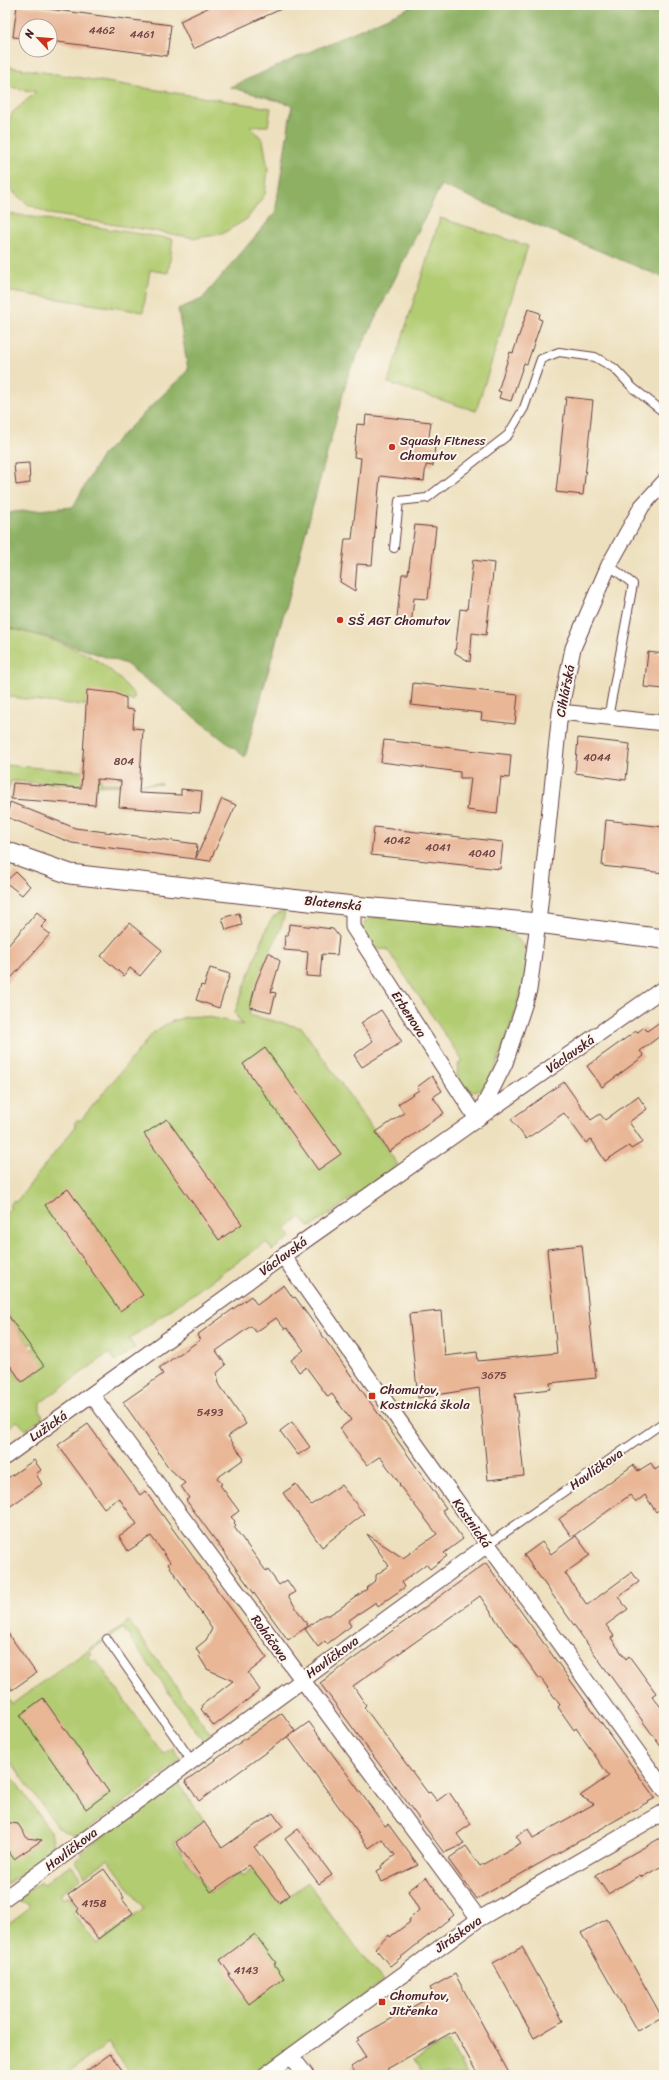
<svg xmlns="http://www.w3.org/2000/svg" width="669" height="2080" font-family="Sriracha,sans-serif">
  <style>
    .green { fill: #b2cc72; stroke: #7e764e }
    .forest { fill: #8db064; stroke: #6c6848 }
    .building { fill: #e9b696 }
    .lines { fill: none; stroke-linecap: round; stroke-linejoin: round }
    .service-casing { stroke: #623c41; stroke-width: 10 }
    .minor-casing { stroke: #623c41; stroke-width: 17 }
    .tertiary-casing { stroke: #623c41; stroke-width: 21 }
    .service { stroke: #fff; stroke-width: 8 }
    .minor { stroke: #fff; stroke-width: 15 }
    .tertiary { stroke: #fff; stroke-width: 19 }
    .poi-dot { fill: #c8321e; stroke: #fbf7ec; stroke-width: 1.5 }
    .labels { text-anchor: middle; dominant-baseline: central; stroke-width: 4; stroke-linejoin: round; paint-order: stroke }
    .number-label { font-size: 11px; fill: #724546 }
    .poi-label { font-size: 13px; fill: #4a1f2b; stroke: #fbf7ec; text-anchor: start }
    .street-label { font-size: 13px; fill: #4a1f2b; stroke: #fbf7ec }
  </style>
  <rect width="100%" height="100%" fill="#fbf7ec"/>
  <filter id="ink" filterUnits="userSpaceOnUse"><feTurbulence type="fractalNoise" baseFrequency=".025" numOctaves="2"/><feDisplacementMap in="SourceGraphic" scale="8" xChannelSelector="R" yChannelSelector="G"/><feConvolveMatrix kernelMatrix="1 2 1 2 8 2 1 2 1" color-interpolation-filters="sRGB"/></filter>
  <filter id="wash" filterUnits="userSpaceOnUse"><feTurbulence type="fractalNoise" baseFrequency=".012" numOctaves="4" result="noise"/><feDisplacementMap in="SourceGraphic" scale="16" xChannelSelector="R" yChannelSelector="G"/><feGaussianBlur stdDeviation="0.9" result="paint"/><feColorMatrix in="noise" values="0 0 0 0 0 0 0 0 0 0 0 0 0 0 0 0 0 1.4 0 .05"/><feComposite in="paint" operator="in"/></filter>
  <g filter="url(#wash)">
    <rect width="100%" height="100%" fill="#ede0be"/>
    <path class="green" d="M 5,66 L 271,108 L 268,126 L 250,126 L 263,140 L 268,169 L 265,194 L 247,219 L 222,234 L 196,238 L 50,214 L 28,204 L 14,193 L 5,177 L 5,128 L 13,112 L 36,92 L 5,86 Z
      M 6,213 L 173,239 L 168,273 L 150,270 L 143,312 L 5,291 Z
      M 440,218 L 528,246 L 476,411 L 388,383 Z
      M 5,627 C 41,636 81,646 110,670 C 119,677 126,686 134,694 L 134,700 L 124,700 L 124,708 L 46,702 L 5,696 Z
      M 5,765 L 102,773 L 101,783 L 162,784 L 95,786 L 11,781 L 5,801 Z
      M 285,910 C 283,928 273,944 265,962 C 258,979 253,997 249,1015 L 302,1028 L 398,1165 L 311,1227 L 309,1226 L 301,1217 L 285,1229 L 291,1237 L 272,1250 L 266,1242 L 129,1339 L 135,1348 L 115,1362 L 109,1353 L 40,1403 L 40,1410 L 43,1417 L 26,1430 L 17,1421 L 5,1430 L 5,1358 L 21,1381 L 32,1374 L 34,1375 L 37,1373 L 32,1350 L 35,1347 L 32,1343 L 29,1345 L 8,1315 L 11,1313 L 8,1309 L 5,1310 L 5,1215 L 11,1207 L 9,1206 L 13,1201 L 16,1202 L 76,1126 L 74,1124 L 78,1119 L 80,1121 L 152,1034 C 183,1008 208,1016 243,1025 L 237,1017 L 235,1012 L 267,927 L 273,917 Z
      M 371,917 L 502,928 C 513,934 522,940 526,954 C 531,973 498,1070 485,1087 C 483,1090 478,1091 474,1092 L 465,1087 L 457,1076 L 458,1065 L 462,1060 L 387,949 C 373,952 369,943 362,932 L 365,921 Z
      M 129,1621 L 216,1742 L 194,1750 L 203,1741 L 123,1628 L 90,1651 L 92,1654 L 88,1657 L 93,1662 L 96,1660 L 163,1754 L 173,1748 L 181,1760 L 81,1835 L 72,1835 L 57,1827 L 5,1753 L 5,1681 L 12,1690 L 5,1695 L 12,1704 Z
      M 5,1767 L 51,1832 L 54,1846 L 53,1853 L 5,1885 Z
      M 177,1781 L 204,1820 L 174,1842 L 210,1893 L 241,1872 L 243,1876 L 253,1868 L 279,1903 L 308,1882 L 326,1909 L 383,1981 L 257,2075 L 132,2075 L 108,2043 L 65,2075 L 5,2075 L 5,1926 L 29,1908 L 28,1904 L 19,1902 L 19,1897 L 40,1882 L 43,1885 L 71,1864 L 81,1879 L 60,1894 L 63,1899 L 68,1896 L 78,1910 L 73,1913 L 97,1944 L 144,1909 L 108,1859 L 85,1876 L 75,1862 L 83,1855 L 81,1852 Z
      M 448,2041 L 467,2075 L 423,2075 L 414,2060 Z"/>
    <path class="forest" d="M 415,5 L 664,5 L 664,276 L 662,277 L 441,185 L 349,372 L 245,757 L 126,664 L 47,637 L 5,627 L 5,515 L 13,512 L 73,507 L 102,455 L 188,370 L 178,309 L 202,299 L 275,213 L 292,105 L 230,87 Z"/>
    <g id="blocks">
      <path class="building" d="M 17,5 L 171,25 L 167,56 L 50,41 L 50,26 L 26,26 L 26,38 L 13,37 Z
        M 214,5 L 290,5 L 193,49 L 180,21 Z
        M 528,309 L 540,313 L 539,319 L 542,320 L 527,364 L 524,363 L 511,401 L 499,398 L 501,392 L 498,391 L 510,352 L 513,353 Z
        M 566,397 L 593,400 L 583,495 L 556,492 Z
        M 366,415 L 431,422 L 428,444 L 435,445 L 433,466 L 426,465 L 424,481 L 380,476 L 372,565 L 357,564 L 355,591 L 340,582 L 345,539 L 352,539 L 361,458 L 354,457 L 357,424 L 365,425 Z
        M 29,463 L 30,483 L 16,485 L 14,464 Z
        M 415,525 L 436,527 L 428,599 L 414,598 L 411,626 L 397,617 L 402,574 L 408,574 Z
        M 473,560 L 494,563 L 486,635 L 472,633 L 470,662 L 455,653 L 460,609 L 467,610 Z
        M 648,652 L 664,654 L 664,689 L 644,687 Z
        M 413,683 L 518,695 L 515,724 L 481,720 L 482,713 L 411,705 Z
        M 87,690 L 115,693 L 126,698 L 126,709 L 134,710 L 133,728 L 143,729 L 139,793 L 181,795 L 181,789 L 202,791 L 200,813 L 119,807 L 121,781 L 97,779 L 95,805 L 11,799 L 13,783 L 81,788 Z
        M 578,738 L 630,744 L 626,780 L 575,773 Z
        M 384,740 L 511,755 L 509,778 L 501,777 L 497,814 L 467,810 L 471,778 L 460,778 L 460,772 L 381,762 Z
        M 222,799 L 236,805 L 210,861 L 72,843 L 7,817 L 10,802 L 75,828 L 197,844 L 196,858 Z
        M 606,820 L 664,827 L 664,873 L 602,866 Z
        M 374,827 L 503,842 L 500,869 L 371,855 Z
        M 16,872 L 30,886 L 22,895 L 5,882 Z
        M 37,912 L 47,921 L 41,927 L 50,934 L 5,985 L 5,949 Z
        M 239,913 L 242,925 L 226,930 L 222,918 Z
        M 129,923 L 162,950 L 140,976 L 130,968 L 124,976 L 101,956 Z
        M 289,924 L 333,929 L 339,937 L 337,955 L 322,954 L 320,977 L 306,976 L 308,952 L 284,950 L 285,936 L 288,936 Z
        M 269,952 L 280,961 L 271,992 L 276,993 L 271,1012 L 250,1007 L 256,983 Z
        M 210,968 L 230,974 L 219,1008 L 196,1000 L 201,985 L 204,986 Z
        M 381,1010 L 402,1042 L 362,1067 L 354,1055 L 373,1041 L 361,1023 Z
        M 664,1019 L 664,1033 L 640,1051 L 644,1056 L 602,1087 L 587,1066 L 636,1031 L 638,1032 L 644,1027 L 647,1031 Z
        M 265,1048 L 341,1154 L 318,1170 L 243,1064 Z
        M 432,1076 L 442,1091 L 433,1097 L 444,1113 L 389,1152 L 376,1132 L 404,1113 L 398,1104 L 419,1090 L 417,1087 Z
        M 564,1082 L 591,1120 L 600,1114 L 605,1120 L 638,1096 L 647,1109 L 629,1122 L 643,1142 L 631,1149 L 629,1146 L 605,1161 L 591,1139 L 586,1143 L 564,1113 L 526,1139 L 511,1119 Z
        M 167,1119 L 242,1224 L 219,1240 L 144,1134 Z
        M 68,1189 L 143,1295 L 120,1311 L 45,1205 Z
        M 582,1245 L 596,1378 L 550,1383 L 551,1389 L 515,1393 L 524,1476 L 488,1480 L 479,1388 L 418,1398 L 409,1314 L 441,1311 L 445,1356 L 477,1352 L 478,1361 L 557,1353 L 547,1249 Z
        M 284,1285 L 293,1298 L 295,1297 L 430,1486 L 446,1508 L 442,1510 L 463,1539 L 444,1553 L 447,1556 L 430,1569 L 426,1564 L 402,1582 L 405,1587 L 378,1606 L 376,1602 L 355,1616 L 348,1621 L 351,1626 L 327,1644 L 325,1641 L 318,1647 L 305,1629 L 324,1615 L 329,1615 L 339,1609 L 367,1589 L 366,1588 L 376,1580 L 376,1575 L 389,1566 L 367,1534 L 403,1558 L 437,1534 L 399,1485 L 400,1484 L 381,1458 L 379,1457 L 367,1465 L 354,1449 L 340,1428 L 351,1420 L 332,1394 L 328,1397 L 306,1367 L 299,1372 L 291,1360 L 304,1350 L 287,1328 L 285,1329 L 276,1318 L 256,1332 L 251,1326 L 216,1351 L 226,1365 L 217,1373 L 219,1384 L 246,1424 L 228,1436 L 244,1459 L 217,1478 L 222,1484 L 220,1485 L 239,1511 L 231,1517 L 235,1521 L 234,1523 L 236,1525 L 234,1527 L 266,1571 L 268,1570 L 279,1585 L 287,1580 L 295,1592 L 288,1596 L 308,1626 L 288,1640 L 186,1500 L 189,1498 L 181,1486 L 185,1483 L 169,1468 L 123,1402 L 163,1374 L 159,1368 L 200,1340 L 197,1335 L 251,1296 L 257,1305 Z
        M 5,1311 L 44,1366 L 22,1382 L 5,1358 Z
        M 292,1422 L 310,1447 L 298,1455 L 280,1431 Z
        M 88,1424 L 140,1495 L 145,1491 L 267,1658 L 248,1673 L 260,1690 L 214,1726 L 201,1709 L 203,1707 L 202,1705 L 233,1681 L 207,1669 L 199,1656 L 200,1655 L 196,1648 L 206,1640 L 212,1629 L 168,1564 L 170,1562 L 151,1536 L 128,1551 L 119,1536 L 137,1524 L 119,1498 L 104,1508 L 58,1445 Z
        M 34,1460 L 41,1470 L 36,1474 L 42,1484 L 5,1510 L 5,1480 Z
        M 651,1463 L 655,1470 L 664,1464 L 664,1506 L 656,1512 L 645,1495 L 636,1502 L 630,1495 L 572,1537 L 559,1519 L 633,1465 L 638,1471 Z
        M 296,1484 L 311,1505 L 341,1485 L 364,1514 L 322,1547 L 283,1493 Z
        M 576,1536 L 590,1555 L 565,1573 L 587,1605 L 632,1572 L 639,1582 L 618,1597 L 628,1609 L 606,1625 L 614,1636 L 611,1638 L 626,1659 L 629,1656 L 632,1660 L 656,1693 L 652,1696 L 664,1711 L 664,1751 L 524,1555 L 542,1542 L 551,1554 Z
        M 486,1563 L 655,1798 L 477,1899 L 448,1859 L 466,1846 L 480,1866 L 521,1843 L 516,1836 L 528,1829 L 533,1838 L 594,1804 L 580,1796 L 609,1776 L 576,1728 L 574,1730 L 558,1707 L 560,1705 L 540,1677 L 539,1678 L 508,1635 L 507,1636 L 480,1596 L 353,1686 L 366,1705 L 364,1707 L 428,1793 L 430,1792 L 437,1801 L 449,1792 L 471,1824 L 457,1834 L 464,1844 L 444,1853 L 320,1683 Z
        M 5,1629 L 36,1673 L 12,1690 L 5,1679 Z
        M 43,1698 L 109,1792 L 86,1809 L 20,1715 Z
        M 282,1713 L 295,1731 L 199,1801 L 185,1781 Z
        M 309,1722 L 385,1826 L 388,1824 L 418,1865 L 382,1882 L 377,1871 L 382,1868 L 381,1866 L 395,1855 L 382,1839 L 369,1848 L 288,1737 Z
        M 273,1813 L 283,1827 L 254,1847 L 290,1895 L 279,1903 L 249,1865 L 211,1892 L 176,1842 L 204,1822 L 222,1848 Z
        M 5,1822 L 18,1824 L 27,1838 L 42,1840 L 14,1859 L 5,1847 Z
        M 298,1829 L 332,1875 L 319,1884 L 285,1839 Z
        M 664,1836 L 664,1865 L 642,1877 L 640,1875 L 608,1894 L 595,1875 Z
        M 104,1869 L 124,1898 L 122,1899 L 133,1913 L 98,1939 L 77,1911 L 79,1909 L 68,1895 Z
        M 426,1877 L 454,1915 L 390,1966 L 375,1948 L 389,1935 L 390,1937 L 410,1922 L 409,1920 L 419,1910 L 408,1891 Z
        M 607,1919 L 662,2017 L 637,2031 L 581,1933 Z
        M 255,1934 L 276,1963 L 274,1964 L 284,1978 L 249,2004 L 228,1975 L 230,1974 L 220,1960 Z
        M 522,1947 L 563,2021 L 534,2038 L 493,1963 Z
        M 455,1974 L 510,2075 L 478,2075 L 454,2031 L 387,2069 L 391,2075 L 357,2075 L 351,2067 L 366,2057 L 356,2042 L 359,2040 L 357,2038 L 434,1995 L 430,1988 Z
        M 110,2054 L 126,2075 L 81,2075 Z"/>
    </g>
  </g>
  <g filter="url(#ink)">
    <use href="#blocks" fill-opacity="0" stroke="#623c41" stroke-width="1"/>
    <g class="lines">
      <g class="service-casing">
        <path id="service" d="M 394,548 L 399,501 L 427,498 L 508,435 L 524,408 L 541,359 L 559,352 L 595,357 L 614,368 L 633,388 L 661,410 L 664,410
          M 608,718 L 633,584 L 609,565
          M 487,1545 L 664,1422
          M 107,1639 L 191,1760"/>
      </g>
      <g class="minor-casing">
        <path id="minor" d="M 560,712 L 664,723
          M 353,906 L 353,927 L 477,1119 L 664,988
          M 283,1256 L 400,1422 L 664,1789
          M 92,1395 L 479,1919
          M 5,1457 L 283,1256 L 477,1119 L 505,1063 L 529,990 L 538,923 L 560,712 L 573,648 L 609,565 L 642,506 L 664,482
          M 5,1898 L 487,1545
          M 291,2056 L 306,2075
          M 265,2075 L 479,1919 L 664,1812"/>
      </g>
      <g class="tertiary-casing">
        <path id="tertiary" d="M 5,851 L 70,874 L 353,906 L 538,923 L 664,939"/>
      </g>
      <use href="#service" class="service"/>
      <use href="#minor" class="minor"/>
      <use href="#tertiary" class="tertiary"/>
    </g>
  </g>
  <g class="poi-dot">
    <circle cx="392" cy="447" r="4"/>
    <circle cx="340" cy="620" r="4"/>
    <rect x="368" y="1392" width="8" height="8" rx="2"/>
    <rect x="378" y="1998" width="8" height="8" rx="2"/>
  </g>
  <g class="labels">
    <g class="number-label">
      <text x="102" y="30">4462</text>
      <text x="142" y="34">4461</text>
      <text x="597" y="757">4044</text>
      <text x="124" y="761">804</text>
      <text x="397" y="840">4042</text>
      <text x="438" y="847">4041</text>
      <text x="482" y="853">4040</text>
      <text x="494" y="1375">3675</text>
      <text x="210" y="1412">5493</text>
      <text x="94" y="1903">4158</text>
      <text x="246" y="1970">4143</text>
    </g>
    <g class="poi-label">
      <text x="400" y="440">Squash Fitness<tspan x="400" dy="15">Chomutov</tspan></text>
      <text x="348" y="620">SŠ AGT Chomutov</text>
      <text x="380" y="1389">Chomutov,<tspan x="380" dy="15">Kostnická škola</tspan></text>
      <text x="390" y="1995">Chomutov,<tspan x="390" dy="15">Jitřenka</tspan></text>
    </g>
    <g class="street-label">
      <text transform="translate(565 691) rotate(-79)">Cihlářská</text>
      <text transform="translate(333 903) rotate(6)">Blatenská</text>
      <text transform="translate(409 1014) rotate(57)">Erbenova</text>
      <text transform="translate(570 1054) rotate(-35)">Václavská</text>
      <text transform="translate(283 1256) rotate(-36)">Václavská</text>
      <text transform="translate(48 1426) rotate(-35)">Lužická</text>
      <text transform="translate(596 1469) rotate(-35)">Havlíčkova</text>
      <text transform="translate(472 1523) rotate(55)">Kostnická</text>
      <text transform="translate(270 1638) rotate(54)">Roháčova</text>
      <text transform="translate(332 1657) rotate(-36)">Havlíčkova</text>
      <text transform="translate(71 1849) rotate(-37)">Havlíčkova</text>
      <text transform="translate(458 1934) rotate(-35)">Jiráskova</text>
    </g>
  </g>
  <rect width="669" height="2080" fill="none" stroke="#fbf7ec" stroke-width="20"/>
  <g transform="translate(38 38) rotate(296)"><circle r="19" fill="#fbf7ec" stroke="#b4a19f"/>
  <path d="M0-3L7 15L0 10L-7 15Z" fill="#c8321e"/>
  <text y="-6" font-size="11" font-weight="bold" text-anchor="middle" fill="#4a1f2b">N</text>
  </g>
</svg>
